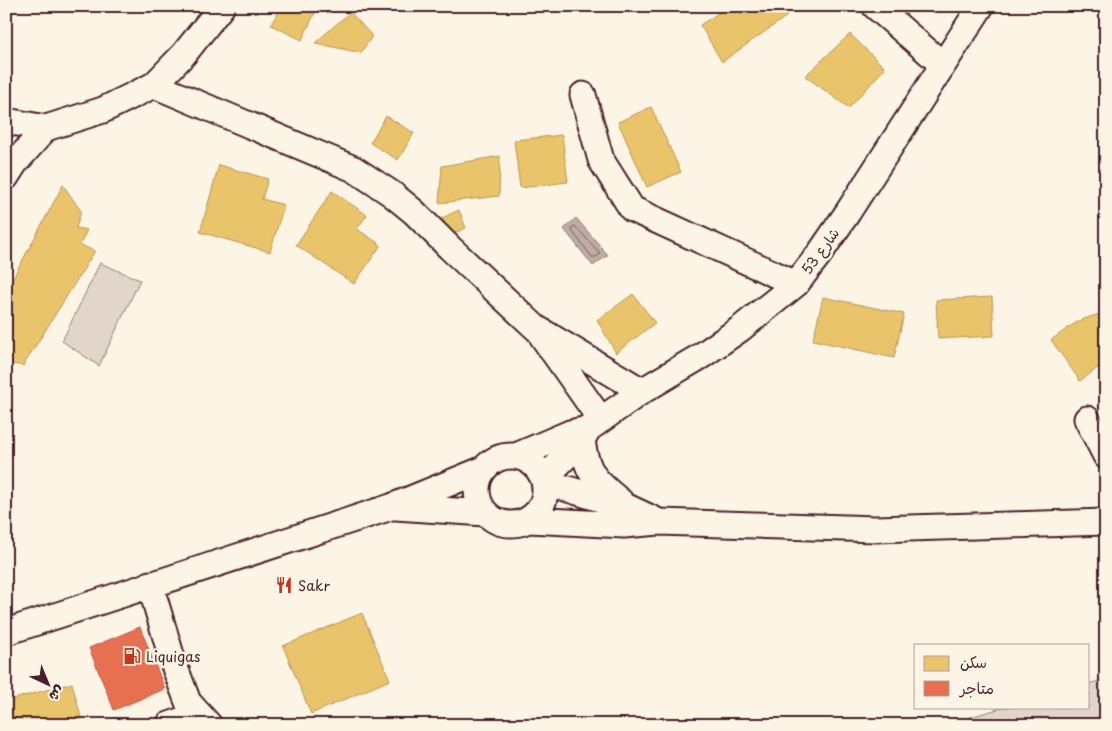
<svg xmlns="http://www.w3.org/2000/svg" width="1112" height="731" font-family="'Playpen Sans','Playpen Sans Arabic',sans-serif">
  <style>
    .green { fill: #e2d5ca; stroke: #967a7a }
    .water { fill: #c0aca5; stroke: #917474 }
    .homes { fill: #e9c46a; stroke: #b99257 }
    .shops { fill: #e76f51; stroke: #b85746 }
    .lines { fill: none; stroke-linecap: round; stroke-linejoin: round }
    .shore { stroke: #79575c; stroke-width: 1 }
    .minor-casing { stroke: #4a1f2b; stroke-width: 29 }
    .minor { stroke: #fcf5e5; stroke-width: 25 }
    .labels { text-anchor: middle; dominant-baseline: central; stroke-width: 5; stroke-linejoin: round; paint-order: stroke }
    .street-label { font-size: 14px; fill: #4a1f2b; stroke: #fcf5e5 }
    .poi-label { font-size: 14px; fill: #4a1f2b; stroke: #fcf5e5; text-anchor: start }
  </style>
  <rect width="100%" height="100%" fill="#fcf5e5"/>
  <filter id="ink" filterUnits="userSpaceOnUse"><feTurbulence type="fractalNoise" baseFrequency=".02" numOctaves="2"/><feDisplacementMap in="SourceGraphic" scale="10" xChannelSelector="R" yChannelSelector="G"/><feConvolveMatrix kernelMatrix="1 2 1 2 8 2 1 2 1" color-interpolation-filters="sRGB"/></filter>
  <g filter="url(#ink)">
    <path class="green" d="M 100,263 L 140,280 L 99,366 L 62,341 Z
      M 1106,679 L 1106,725 L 943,725 L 1005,707 L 1088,707 L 1088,684 Z"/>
    <path class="water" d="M 576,218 L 608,255 L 593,266 L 564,229 Z"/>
    <path class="homes" d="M 281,6 L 318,6 L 302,40 L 271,25 Z
      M 729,6 L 779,6 L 787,16 L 722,62 L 700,25 Z
      M 350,12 L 372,36 L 361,53 L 315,43 Z
      M 850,34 L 885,68 L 849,108 L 805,76 Z
      M 651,107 L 681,172 L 647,187 L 618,122 Z
      M 386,116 L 414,133 L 398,160 L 370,143 Z
      M 562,135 L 568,182 L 520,188 L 514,140 Z
      M 500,156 L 499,196 L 439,203 L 442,166 Z
      M 219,165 L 268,179 L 262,199 L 284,205 L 270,252 L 200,232 Z
      M 63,185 L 81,211 L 76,228 L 87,230 L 80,245 L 95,251 L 23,366 L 8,363 L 6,365 L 6,291 Z
      M 332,191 L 367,215 L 357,229 L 381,245 L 354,284 L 296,245 Z
      M 459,210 L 466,228 L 450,235 L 442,218 Z
      M 633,294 L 655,323 L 616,353 L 597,320 Z
      M 823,297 L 904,314 L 894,358 L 813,340 Z
      M 992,297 L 994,336 L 938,339 L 936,300 Z
      M 1105,312 L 1106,362 L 1080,381 L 1051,340 L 1078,321 Z
      M 362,613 L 390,680 L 311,714 L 283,646 Z
      M 72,683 L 83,725 L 9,725 L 6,714 L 6,701 Z"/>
    <path class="shops" d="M 140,627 L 165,689 L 114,710 L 89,648 Z"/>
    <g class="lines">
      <path class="shore" d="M 575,226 L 599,252 L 599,255 L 596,257 L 592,257 L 572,231 L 572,228 Z"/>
      <g class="minor-casing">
        <path id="minor" d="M 875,6 L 942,64
          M 154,85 L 354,169 L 392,194 L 414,212 L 450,248 L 536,328 L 642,391
          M 583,95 L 601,160 L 632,209 L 796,284
          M 6,121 L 46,128 L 103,110 L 154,85 L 184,54 L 222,6
          M 6,177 L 15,163 L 46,128
          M 542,336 L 601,420
          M 1087,419 L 1106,456
          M 582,440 C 586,472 595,481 620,501
          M 516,456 L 570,433 L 588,429 L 642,391 L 701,356 L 740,329 L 796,284 L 820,253 L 848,212 L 981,6
          M477 490a34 34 0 1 1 68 0a34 34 0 1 1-68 0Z
          M 544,479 L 582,440 L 588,429
          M 545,482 L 627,507 L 659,522
          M 396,507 L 485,513
          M 529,520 L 624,525 L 659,522 L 876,529 L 1106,522
          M 150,584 L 174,665 L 188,702 L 209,725
          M 6,632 L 391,507 L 484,469
          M 169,725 L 199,714"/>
      </g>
      <use href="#minor" class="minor"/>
    </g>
  </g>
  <defs>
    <g id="restaurant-bare" transform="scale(1.35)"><path d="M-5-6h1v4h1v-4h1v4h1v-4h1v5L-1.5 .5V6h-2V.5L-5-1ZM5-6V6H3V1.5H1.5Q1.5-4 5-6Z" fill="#c8321e" stroke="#fcf5e5" stroke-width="2.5" paint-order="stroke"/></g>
    <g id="fuel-bare" transform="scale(1.35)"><path d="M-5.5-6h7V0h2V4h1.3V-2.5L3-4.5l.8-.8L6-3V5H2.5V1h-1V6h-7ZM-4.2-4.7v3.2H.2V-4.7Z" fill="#c8321e" stroke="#fcf5e5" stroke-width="2.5" paint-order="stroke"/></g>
  </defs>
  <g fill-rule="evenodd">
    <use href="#restaurant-bare" x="284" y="585"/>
    <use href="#fuel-bare" x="132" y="656"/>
  </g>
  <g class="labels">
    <g class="street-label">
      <text transform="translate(820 251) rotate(-54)">شارع 53</text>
    </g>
    <g class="poi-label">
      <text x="298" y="585">Sakr</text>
      <text x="146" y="656">Liquigas</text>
    </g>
  </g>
  <rect width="1112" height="731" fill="none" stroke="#fcf5e5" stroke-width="25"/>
  <rect x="12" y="12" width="1087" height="706" fill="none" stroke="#4a1f2b" stroke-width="2" filter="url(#ink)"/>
  <rect x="914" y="644" width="175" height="65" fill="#fcf5e5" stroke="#b59f9b"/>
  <rect x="924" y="656" width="25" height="15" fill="#e9c46a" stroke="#b59f9b"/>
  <text x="960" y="668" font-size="15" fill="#4a1f2b">سكن</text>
  <rect x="924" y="681" width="25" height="15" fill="#e76f51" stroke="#b59f9b"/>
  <text x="960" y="694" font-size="15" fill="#4a1f2b">متاجر</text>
  <g transform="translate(48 684) rotate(136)" stroke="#fcf5e5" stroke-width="4" paint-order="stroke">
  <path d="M0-4L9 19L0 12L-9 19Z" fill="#4a1f2b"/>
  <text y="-8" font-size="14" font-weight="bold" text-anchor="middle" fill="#4a1f2b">ش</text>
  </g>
</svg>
